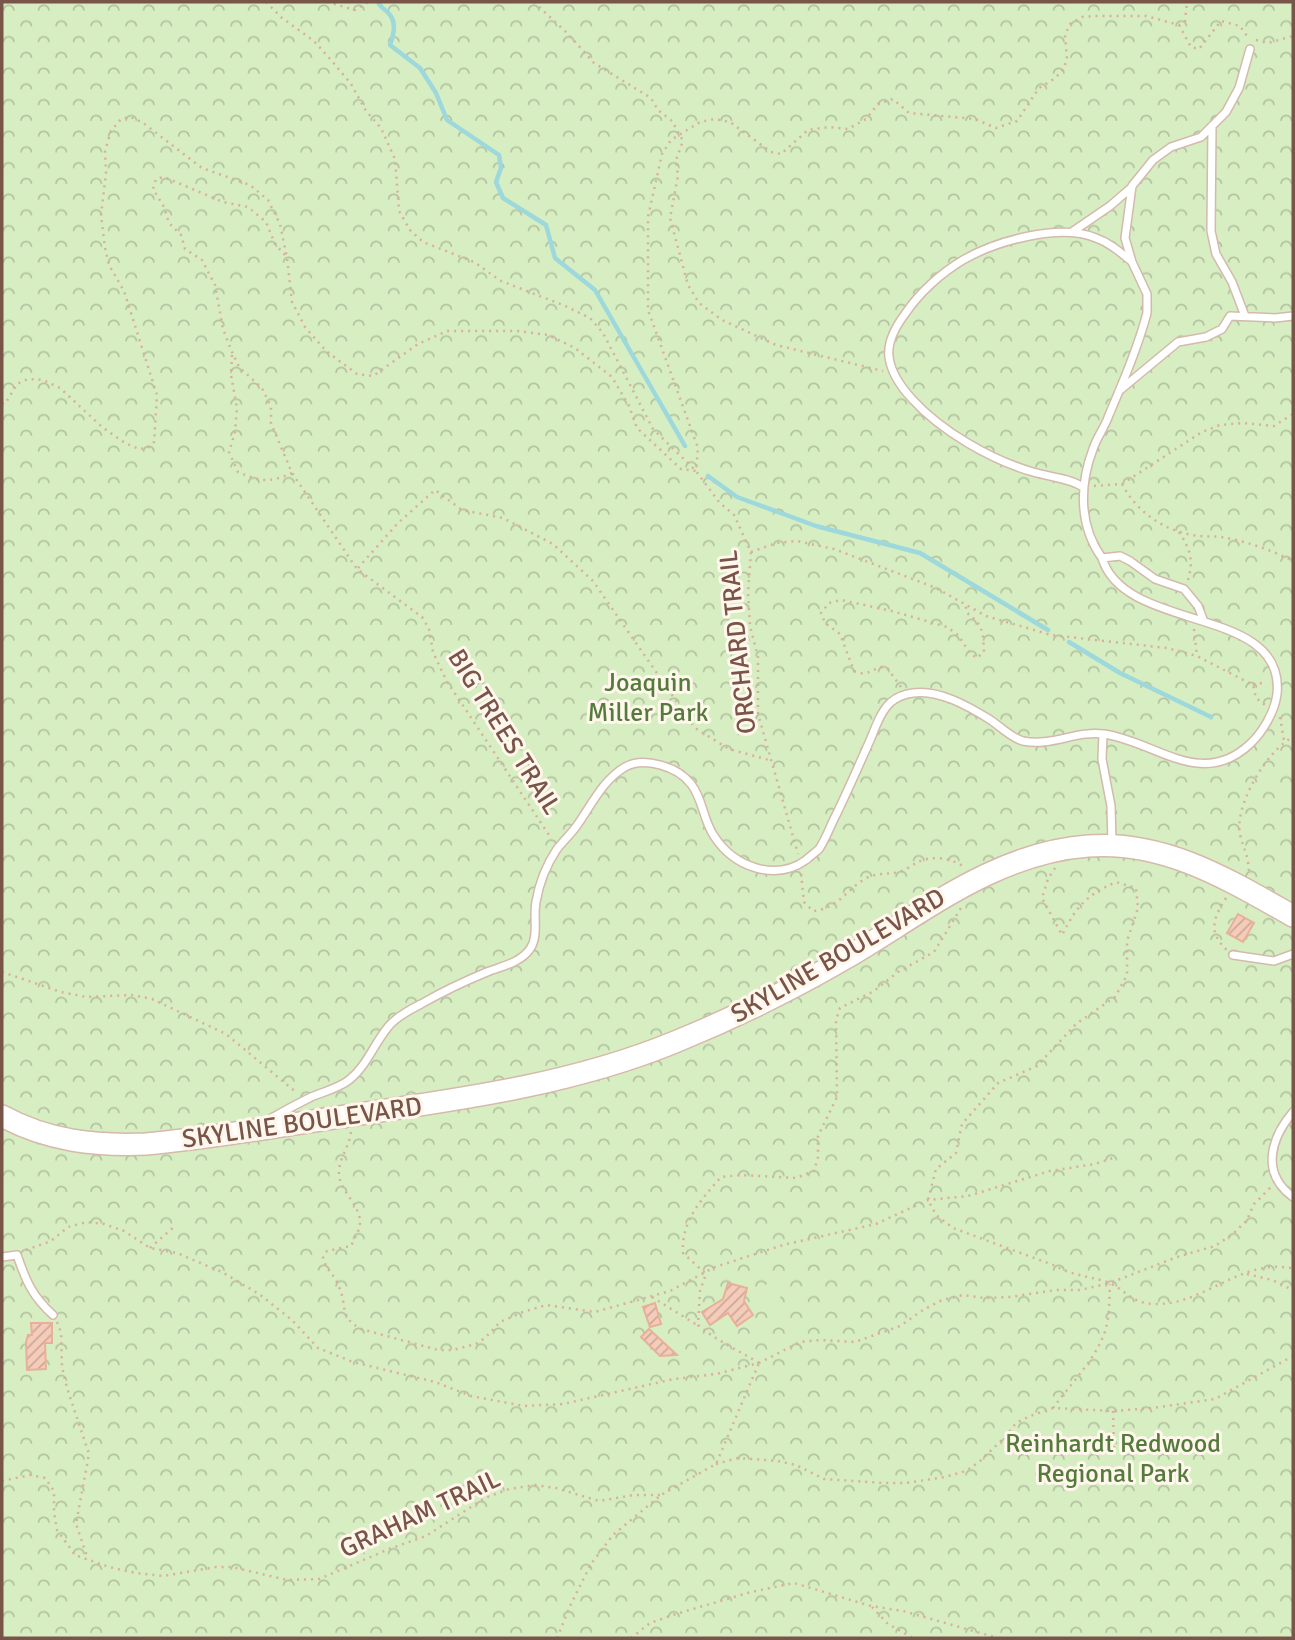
<svg xmlns="http://www.w3.org/2000/svg" width="1295" height="1640" font-family="Signika,sans-serif">
  <style>
    .park { fill: url(#park-crowns) }
    .pitch { fill: #d7edc2 }
    .lines { fill: none; stroke-linecap: round; stroke-linejoin: round }
    .stream { stroke: #9dd8dc; stroke-width: 4.5 }
    .building { fill: url(#building-hatch); stroke: #e9b099; stroke-width: 2 }
    .service-casing { stroke: #d3baac; stroke-width: 10 }
    .secondary-casing { stroke: #d6b9aa; stroke-width: 24 }
    .path { stroke: #dbaf9d; stroke-width: 2.5; stroke-dasharray: 2 5; stroke-linecap: butt }
    .service { stroke: #fff; stroke-width: 7 }
    .secondary { stroke: #fff; stroke-width: 21 }
    .labels { text-anchor: middle; dominant-baseline: central; stroke-width: 6; stroke-linejoin: round; paint-order: stroke }
    .street-label { font-size: 26px; fill: #795448; stroke: #fff6ec }
    .park-label { font-size: 26px; fill: #547a3c; stroke: #fff6ec }
  </style>
  <defs>
    <pattern id="park-crowns" width="20" height="18" patternUnits="userSpaceOnUse" patternTransform="scale(1.75)"><rect width="20" height="18" fill="#d7edc2"/><path d="M2 6a3 3 0 1 1 6 0M12 15a3 3 0 1 1 6 0" fill="none" stroke="#b3c3a0"/></pattern>
    <pattern id="building-hatch" width="6" height="6" patternUnits="userSpaceOnUse" patternTransform="scale(1.75)"><rect width="6" height="6" fill="#f5ccba"/><path d="M-1 1l2-2M0 6l6-6M5 7l2-2" fill="none" stroke="#cba899"/></pattern>
  </defs>
  <rect width="100%" height="100%" fill="#fef2e5"/>
  <path class="park" d="M 2,2 L 1293,2 L 1293,1638 L 2,1638 Z"/>
  <path class="pitch" d="M 766,1284 L 783,1289 L 774,1315 L 757,1309 Z"/>
  <g class="lines">
    <path class="stream" d="M 378,2 C 381,9 386,9 390,15 C 397,24 393,36 390,45 L 420,68 L 436,93 L 447,120 L 499,155 L 501,168 L 496,182 L 503,198 L 546,225 L 555,258 L 595,290 L 685,446
      M 708,476 L 737,497 L 816,526 L 920,553 L 1048,630
      M 1069,642 L 1120,673 L 1211,717"/>
  </g>
  <path class="building" d="M 1238,914 L 1254,923 L 1243,942 L 1227,933 Z
    M 728,1283 L 747,1288 L 744,1301 L 753,1315 L 737,1326 L 728,1313 L 710,1325 L 702,1312 L 723,1299 Z
    M 655,1303 L 661,1324 L 650,1327 L 643,1307 Z
    M 31,1323 L 52,1323 L 52,1343 L 45,1343 L 46,1369 L 27,1370 L 26,1342 L 28,1335 L 32,1335 Z
    M 649,1329 L 677,1355 L 660,1356 L 641,1337 Z"/>
  <g class="lines">
    <g class="service-casing">
      <path id="service" d="M 1212,126 L 1211,231 L 1216,254 L 1232,282 L 1245,316
        M 1072,232 L 1110,206 L 1132,187
        M 1119,391 L 1178,342 L 1206,337 L 1222,329 L 1230,316 L 1275,318 L 1293,316
        M 1083,487 C 1069,478 1050,477 1033,472 C 991,460 941,431 912,399 C 901,387 891,373 889,357 C 887,341 896,326 905,314 C 919,293 941,273 963,260 C 996,241 1059,223 1096,238 C 1110,243 1120,252 1131,261
        M 1102,558 C 1079,526 1079,486 1093,449 C 1097,437 1105,427 1109,415 C 1123,382 1138,347 1147,313 L 1147,294 L 1132,262 L 1125,238 L 1132,186 L 1153,160 L 1171,147 L 1201,137 L 1226,112 L 1239,88 L 1250,49
        M 1103,734 L 1102,759 L 1111,806 L 1112,844
        M 1233,955 L 1274,961 L 1293,954
        M 1293,1112 C 1271,1138 1260,1173 1293,1197
        M 268,1120 C 282,1112 297,1104 311,1097 C 323,1092 339,1088 349,1080 C 366,1067 374,1044 388,1027 C 396,1017 409,1010 421,1004 C 442,992 465,981 487,972 C 502,966 520,963 530,949 C 539,936 533,918 536,902 C 539,884 547,864 557,849 C 564,840 572,833 578,824 C 592,804 603,780 625,767 C 644,756 678,767 691,784 C 703,799 703,820 714,836 C 734,867 775,882 806,860 C 809,857 816,852 819,849 C 826,839 831,824 837,813 C 849,788 860,763 871,738 C 876,726 881,711 891,702 C 897,697 905,694 913,693 C 938,689 968,706 989,719 C 1000,726 1011,738 1023,741 C 1051,747 1077,730 1104,734 C 1155,741 1201,790 1250,744 C 1263,732 1275,711 1277,694 C 1286,604 1125,634 1102,558 L 1120,556 L 1130,561 L 1155,579 L 1184,589 L 1198,606 L 1203,619
        M 2,1257 L 17,1255 C 26,1281 32,1296 53,1315"/>
    </g>
    <g class="secondary-casing">
      <path id="secondary" d="M 2,1116 C 48,1141 95,1146 146,1144 C 216,1138 284,1125 353,1115 C 462,1099 573,1084 675,1042 C 734,1018 791,990 846,958 C 923,913 995,853 1088,846 C 1165,840 1229,880 1293,916"/>
    </g>
    <path class="path" d="M 266,2 L 282,18 L 314,41 L 331,60 L 351,84 L 366,111 L 381,128 L 395,159 L 399,211 L 410,230 L 423,242 L 474,262 L 501,281 L 563,305 L 590,318 L 603,333 L 653,429 L 696,471 L 719,502 L 734,515 L 751,552 L 748,593 L 750,626 L 758,657 L 758,714 L 798,854
      M 327,2 L 355,10 L 368,2
      M 534,2 L 568,34 L 594,63 L 651,98 L 658,110 L 672,121 L 683,141 L 676,160 L 678,176 L 670,218 L 688,285 L 699,303 L 722,320 L 776,345 L 883,371
      M 1179,25 L 1191,47 L 1199,49 L 1221,21 L 1240,26 L 1249,39
      M 1256,40 L 1268,43 L 1293,36
      M 285,255 L 275,244 L 266,222 L 248,207 L 223,202 L 164,177 L 156,179 L 153,189 L 164,207 L 169,223 L 181,235 L 185,249 L 202,260 L 215,285 L 223,329 L 232,352 L 239,367 L 262,388 L 271,407 L 271,423 L 292,473 L 357,569 L 422,617 L 429,629 L 433,652 L 446,680 L 551,838
      M 232,355 L 231,375 L 237,408 L 235,432 L 229,452 L 238,472 C 261,482 269,483 292,473
      M 2,404 L 5,404 L 17,384 L 28,379 L 43,380 L 60,388 L 102,427 L 125,443 L 139,449 L 148,448 L 154,442 L 157,395 L 124,291 L 109,265 L 105,248 L 101,215 L 106,173 L 105,151 L 111,131 L 121,119 L 130,117 L 142,122 L 202,168 L 250,185 L 268,200 L 280,224 L 287,258 L 292,302 L 305,327 L 326,351 L 357,374 L 373,376 L 418,344 L 447,331 L 518,331 L 548,335 L 575,348 L 612,377 L 629,406 L 637,428 L 681,469 L 696,471 L 698,448 L 648,310 L 648,217 L 662,154 L 671,140 L 700,122 L 715,119 L 730,122 L 771,152 L 781,154 L 808,130 L 829,127 L 848,129 L 866,119 L 878,104 L 893,99 L 909,113 L 975,119 L 996,128 L 1017,121 L 1039,88 L 1054,79 L 1063,70 L 1067,59 L 1065,35 L 1070,24 L 1082,17 L 1094,16 L 1146,16 L 1179,25 L 1185,21 L 1187,2
      M 1122,484 C 1137,513 1167,533 1200,536 C 1207,537 1214,536 1221,537 C 1246,541 1271,550 1293,561
      M 1094,486 L 1122,484 L 1202,432 L 1220,425 L 1243,423 L 1274,426 L 1293,414
      M 1179,532 C 1190,549 1194,560 1188,580
      M 751,552 L 776,543 L 797,541 L 834,549 L 936,588 L 986,616 L 1051,635 L 1167,648 L 1197,656 L 1253,685 L 1256,698 L 1265,705
      M 358,568 L 398,523 L 435,490 L 462,510 L 503,518 L 553,544 L 593,581 L 695,728 L 729,749 L 769,760
      M 1194,629 L 1197,656
      M 1253,685 L 1266,682
      M 901,687 L 888,669 L 882,667 C 870,670 867,677 854,671 L 840,634 L 825,623 L 821,613 L 829,603 L 841,600 L 892,611 L 947,627 L 958,635 L 970,653 L 977,658 L 984,652 C 983,631 983,625 966,612 L 966,604
      M 1280,717 L 1284,741
      M 1055,868 L 1048,879 L 1042,898 L 1062,935 C 1077,906 1085,896 1116,882 L 1136,888 L 1138,908 L 1127,941 L 1127,975 L 1115,997 L 1076,1024 L 1037,1066 L 998,1083 L 962,1124 L 956,1153 L 936,1169 L 928,1200 L 936,1215 L 953,1228 L 1056,1266 C 1073,1276 1089,1276 1107,1282 C 1124,1288 1131,1304 1155,1304 C 1198,1305 1230,1270 1272,1267 C 1279,1266 1286,1268 1293,1268
      M 1249,871 C 1248,854 1243,848 1240,834 C 1234,805 1268,749 1293,737
      M 801,874 L 804,902 L 813,911 C 836,909 845,892 863,880 C 875,872 886,875 899,872 C 906,870 912,865 918,862 C 932,855 952,858 964,867
      M 1226,898 C 1214,917 1207,932 1227,950
      M 2,972 L 61,992 L 86,997 L 132,995 L 152,999 L 226,1034 L 297,1093
      M 351,1132 C 349,1148 338,1159 339,1175 C 341,1192 358,1203 360,1220 C 361,1229 354,1239 351,1246 L 327,1251 L 323,1258 C 326,1270 335,1275 339,1287 C 348,1307 338,1316 361,1329 L 438,1350 L 453,1350 L 476,1344 L 485,1338 L 500,1322 L 523,1312 L 546,1305 L 595,1312 L 670,1291 L 715,1267 L 783,1245 L 876,1224 L 928,1200 L 968,1196 L 1050,1171 L 1095,1164 L 1113,1158
      M 150,1248 L 176,1225
      M 26,1250 L 51,1241 L 68,1227 L 87,1222 L 104,1224 L 124,1231 L 150,1248 L 177,1253 L 222,1272 L 259,1294 L 292,1320 L 318,1348 L 353,1362 L 435,1382 L 471,1396 L 524,1406 L 563,1404 L 674,1379 L 716,1374 L 759,1363 L 800,1342 L 820,1340 L 855,1342 L 900,1326 L 923,1310 L 942,1300 L 963,1295 L 985,1298 L 1010,1297 L 1056,1290 L 1080,1290 L 1110,1283 L 1177,1257 L 1215,1246 L 1233,1234 L 1247,1220 L 1254,1204 L 1271,1187
      M 1247,1274 L 1272,1280 L 1293,1290
      M 652,1297 L 697,1325
      M 57,1322 L 61,1332 L 62,1367 L 67,1388 L 89,1454 L 76,1524 L 88,1559
      M 759,1363 C 738,1350 717,1341 698,1325 L 700,1291 L 706,1274 L 683,1253 C 681,1221 701,1200 721,1177 L 741,1175 L 796,1178 L 814,1171 L 818,1157 L 818,1136 L 837,1097 L 836,1020 L 840,1008 L 874,991 L 898,972 L 934,952 L 961,908
      M 1053,1408 C 1069,1386 1091,1364 1102,1339 C 1110,1322 1109,1303 1110,1284
      M 1113,1411 L 1114,1449
      M 716,1464 L 738,1458 L 778,1461 L 796,1465 L 824,1479 L 884,1483 L 906,1483 L 945,1477 L 966,1471 L 979,1462 L 1006,1436 L 1016,1423 L 1030,1416 L 1053,1408 L 1113,1411 L 1153,1408 L 1215,1399 L 1293,1356
      M 2,1481 L 30,1475 L 45,1478 L 54,1491 L 54,1512 L 57,1530 L 75,1555 L 109,1567 L 136,1573 L 163,1576 L 216,1567 L 232,1567 L 287,1580 L 319,1579 L 389,1549 L 426,1536 L 485,1498 L 509,1489 L 535,1485 L 556,1488 L 599,1501 L 634,1495 L 661,1495
      M 872,1607 L 888,1624 L 913,1638
      M 557,1638 L 571,1604 L 591,1564 L 613,1535 L 661,1495 L 716,1464 L 759,1363
      M 631,1638 L 650,1623 L 676,1614 L 751,1592 L 794,1583 L 871,1606 L 903,1611 L 998,1638"/>
    <use href="#service" class="service"/>
    <use href="#secondary" class="secondary"/>
  </g>
  <g class="labels">
    <g class="street-label">
      <text transform="translate(738 642) rotate(-96)">ORCHARD TRAIL</text>
      <text transform="translate(504 732) rotate(58)">BIG TREES TRAIL</text>
      <text transform="translate(838 956) rotate(-30)">SKYLINE BOULEVARD</text>
      <text transform="translate(302 1123) rotate(-8)">SKYLINE BOULEVARD</text>
      <text transform="translate(420 1514) rotate(-25)">GRAHAM TRAIL</text>
    </g>
    <g class="park-label">
      <text x="648" y="683">Joaquin<tspan x="648" dy="30">Miller Park</tspan></text>
      <text x="1113" y="1444">Reinhardt Redwood<tspan x="1113" dy="30">Regional Park</tspan></text>
    </g>
  </g>
  <rect width="1295" height="1640" fill="none" stroke="#795448" stroke-width="7"/>
</svg>
